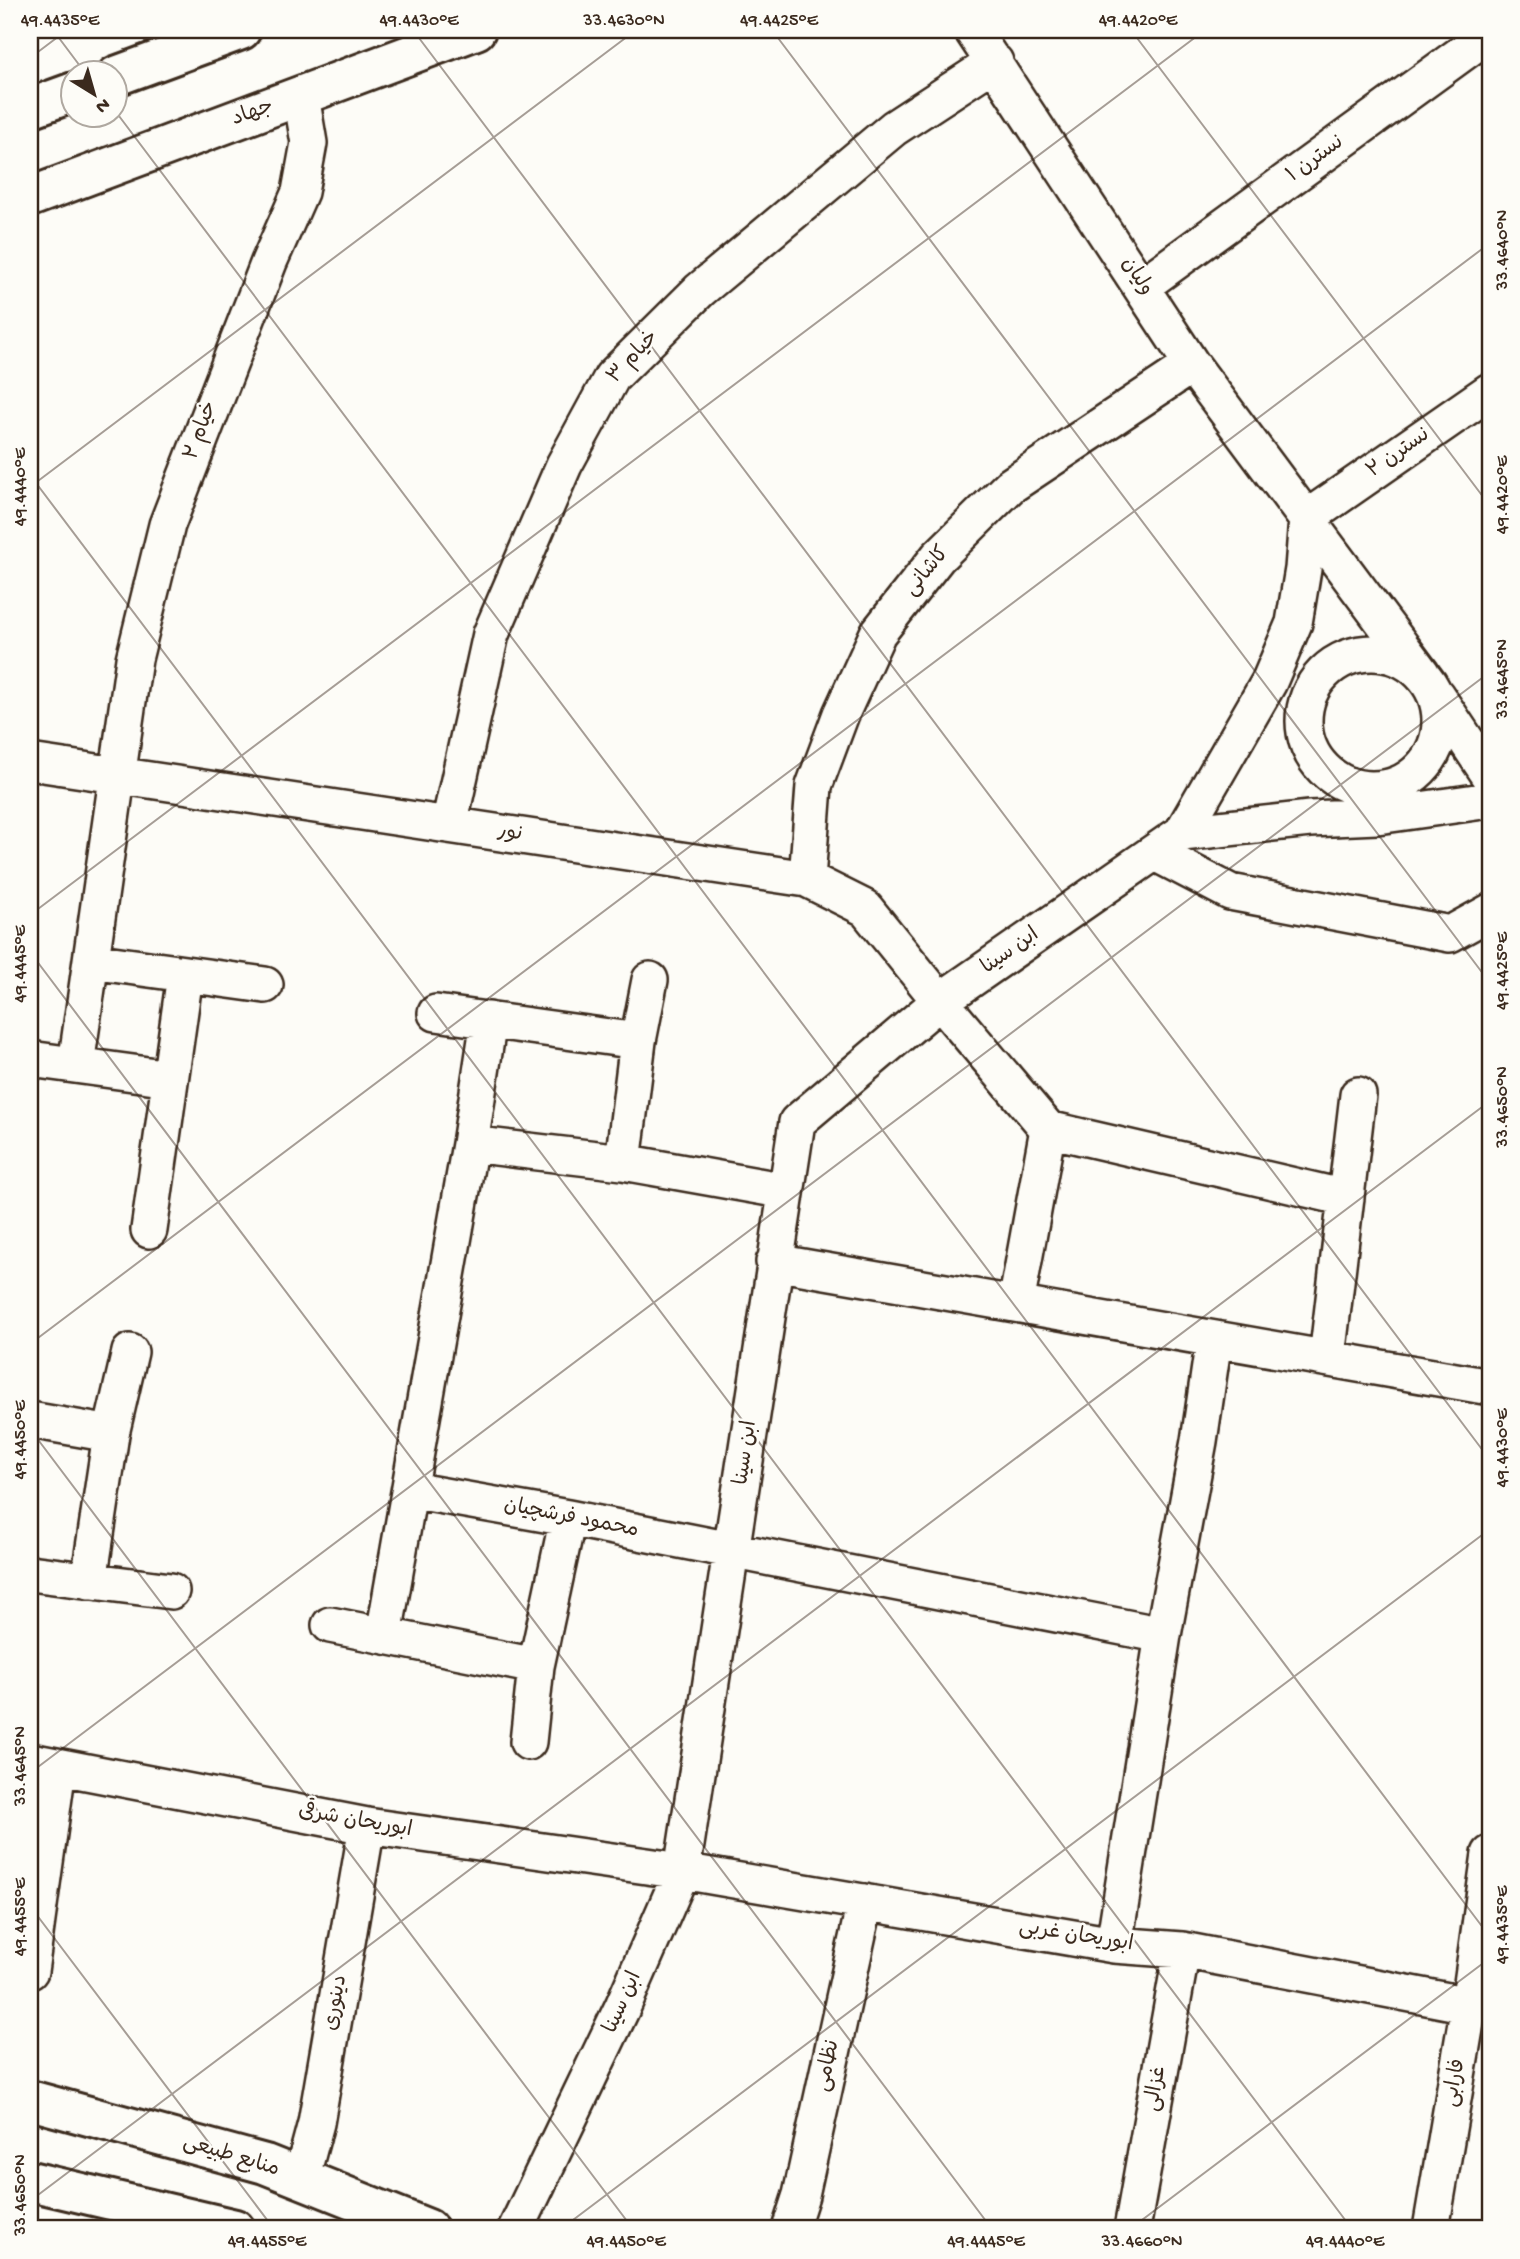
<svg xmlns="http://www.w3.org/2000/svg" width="1520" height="2259" font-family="'Gochi Hand','Playpen Sans Arabic',sans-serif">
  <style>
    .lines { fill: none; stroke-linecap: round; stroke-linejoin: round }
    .minor-casing { stroke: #3b2a1e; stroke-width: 40 }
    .tertiary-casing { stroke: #3b2a1e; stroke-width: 44 }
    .secondary-casing { stroke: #3b2a1e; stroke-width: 44 }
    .minor { stroke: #fdfcf7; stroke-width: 35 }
    .tertiary { stroke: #fdfcf7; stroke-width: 38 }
    .secondary { stroke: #fdfcf7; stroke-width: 38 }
    .ticks { fill: none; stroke: #3b2a1e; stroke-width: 2; stroke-opacity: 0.45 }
    .labels { text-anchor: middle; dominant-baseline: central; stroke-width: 5; stroke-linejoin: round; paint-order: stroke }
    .street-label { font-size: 21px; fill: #3b2a1e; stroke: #fdfcf7 }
    .neatline { fill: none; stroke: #3b2a1e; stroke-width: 2.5 }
    .ticks-label { font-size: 18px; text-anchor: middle; fill: #3b2a1e }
  </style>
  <rect width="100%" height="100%" fill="#fdfcf7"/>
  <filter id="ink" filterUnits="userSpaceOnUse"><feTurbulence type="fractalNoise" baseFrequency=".0143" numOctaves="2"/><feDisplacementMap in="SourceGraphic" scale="14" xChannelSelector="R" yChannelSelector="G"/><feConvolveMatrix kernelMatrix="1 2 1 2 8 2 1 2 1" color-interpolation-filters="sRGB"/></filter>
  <g filter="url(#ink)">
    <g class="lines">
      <g class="minor-casing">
        <path id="minor" d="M 972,30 L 1192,365 L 1422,674
          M 1142,286 L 1490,33
          M 1307,518 L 1490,391
          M1304 721a68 68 0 1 1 136 0a68 68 0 1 1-136 0Z
          M 1436,695 L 1490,776
          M 30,762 L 807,879 L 865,908 L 940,1001 L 1048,1129 L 1016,1304
          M 449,825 L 491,634 L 564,465 L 612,377 L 700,290 L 894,128 L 995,62
          M 1182,833 L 1310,819 L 1377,816 L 1490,800
          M 1155,853 L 1230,892 L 1450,934 L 1490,912
          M 807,879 L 814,786 L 841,714 L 878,633 L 938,557 L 1010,486 L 1192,365
          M 91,961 L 265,985
          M 436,1013 L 638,1041
          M 30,1059 L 170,1078
          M 76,1065 L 134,659 L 167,525 L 269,262 L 300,192 L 309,143 L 301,96
          M 1048,1129 L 1346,1198
          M 470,1144 L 623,1162 L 786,1191
          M 623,1162 L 638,1041 L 650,980
          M 149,1230 L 185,975
          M 774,1262 L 1490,1387
          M 1327,1358 L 1358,1095
          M 30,1420 L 111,1434
          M 410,1490 L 568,1518 L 1163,1635
          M 30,1573 L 171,1591
          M 89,1581 L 111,1434 L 130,1352
          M 330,1625 L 536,1666
          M 384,1635 L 470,1144 L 489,1020
          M 528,1742 L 536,1666 L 568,1518
          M 30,1761 L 367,1826 L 682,1871 L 1114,1945 L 1182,1950 L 1469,2005
          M 1114,1945 L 1163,1635 L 1199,1441 L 1214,1339
          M 30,1971 L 58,1768
          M 301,2179 L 316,2123 L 367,1826
          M 516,2229 L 623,2006 L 682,1871 L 797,1122 L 940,1001 L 1182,833 L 1269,682 L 1294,623 L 1303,569 L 1307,518
          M 790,2229 L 801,2195 L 865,1902
          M 1132,2229 L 1182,1950
          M 1431,2229 L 1469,2005 L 1490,1854"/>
      </g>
      <g class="tertiary-casing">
        <path id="tertiary" d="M 30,2100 L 265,2164 L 428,2229
          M 30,2181 L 235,2229"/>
      </g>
      <g class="secondary-casing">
        <path id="secondary" d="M 116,76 L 241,30
          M 30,108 L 74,92
          M 30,197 L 476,30"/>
      </g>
      <use href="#minor" class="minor"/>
      <use href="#tertiary" class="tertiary"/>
      <use href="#secondary" class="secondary"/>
    </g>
  </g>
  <path class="ticks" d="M 53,30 L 86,74M 413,30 L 1490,1460M 772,30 L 1490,983M 1131,30 L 1490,506M 30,58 L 67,30M 116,112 L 1490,1937M 30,475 L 1352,2229M 30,487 L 636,30M 30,915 L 1205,30M 30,952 L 992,2229M 30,1344 L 1490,243M 30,1429 L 633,2229M 30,1773 L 1490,672M 30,1906 L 274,2229M 30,2201 L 1490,1101M 561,2229 L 1490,1529M 1130,2229 L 1490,1958"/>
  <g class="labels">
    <g class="street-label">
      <text transform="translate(253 114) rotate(-20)">جهاد</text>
      <text transform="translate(1316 160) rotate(-36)">نسترن ۱</text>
      <text transform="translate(1136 277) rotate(57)">ولیان</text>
      <text transform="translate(634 358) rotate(-47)">خیام ۳</text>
      <text transform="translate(202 431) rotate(-70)">خیام ۲</text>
      <text transform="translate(1399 454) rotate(-35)">نسترن ۲</text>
      <text transform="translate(928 572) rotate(-50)">کاشانی</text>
      <text transform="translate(510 834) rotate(9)">نور</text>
      <text transform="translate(1011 952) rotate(-35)">ابن سینا</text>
      <text transform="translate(747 1453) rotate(-82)">ابن سینا</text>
      <text transform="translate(571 1519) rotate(11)">محمود فرشچیان</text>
      <text transform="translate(355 1822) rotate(10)">ابوریحان شرقی</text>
      <text transform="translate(1076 1937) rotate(9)">ابوریحان غربی</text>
      <text transform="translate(337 2003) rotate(-80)">دینوری</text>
      <text transform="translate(624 2003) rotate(-66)">ابن سینا</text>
      <text transform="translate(829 2066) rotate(-78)">نظامی</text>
      <text transform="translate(1456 2083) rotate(-80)">فارابی</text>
      <text transform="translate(1157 2089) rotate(-80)">غزالی</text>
      <text transform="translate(231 2157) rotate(17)">منابع طبیعی</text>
    </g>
  </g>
  <rect width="1520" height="2259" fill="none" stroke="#fdfcf7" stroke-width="77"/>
  <g transform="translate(94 94) rotate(143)"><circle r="33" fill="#fdfcf7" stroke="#afa8a0" stroke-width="2"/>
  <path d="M0-5L12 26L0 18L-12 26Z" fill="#3b2a1e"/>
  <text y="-10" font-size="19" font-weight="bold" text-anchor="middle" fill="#3b2a1e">N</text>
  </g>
  <rect x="38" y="38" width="1444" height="2182" class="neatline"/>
  <g class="ticks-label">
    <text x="60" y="25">49.4435°E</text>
    <text x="419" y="25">49.4430°E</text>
    <text x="624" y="25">33.4630°N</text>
    <text x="779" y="25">49.4425°E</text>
    <text x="1138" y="25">49.4420°E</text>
    <text transform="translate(1501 250) rotate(-90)" y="6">33.4640°N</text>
    <text transform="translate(19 487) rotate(-90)" y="6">49.4440°E</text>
    <text transform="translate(1501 495) rotate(-90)" y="6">49.4420°E</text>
    <text transform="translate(1501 679) rotate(-90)" y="6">33.4645°N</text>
    <text transform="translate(19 964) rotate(-90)" y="6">49.4445°E</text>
    <text transform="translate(1501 971) rotate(-90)" y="6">49.4425°E</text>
    <text transform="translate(1501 1107) rotate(-90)" y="6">33.4650°N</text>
    <text transform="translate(19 1440) rotate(-90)" y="6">49.4450°E</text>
    <text transform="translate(1501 1448) rotate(-90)" y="6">49.4430°E</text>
    <text transform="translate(19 1766) rotate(-90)" y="6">33.4645°N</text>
    <text transform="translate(19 1917) rotate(-90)" y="6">49.4455°E</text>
    <text transform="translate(1501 1925) rotate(-90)" y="6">49.4435°E</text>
    <text transform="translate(19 2195) rotate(-90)" y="6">33.4650°N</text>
    <text x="267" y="2246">49.4455°E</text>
    <text x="626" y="2246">49.4450°E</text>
    <text x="986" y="2246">49.4445°E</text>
    <text x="1142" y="2246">33.4660°N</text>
    <text x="1345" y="2246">49.4440°E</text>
  </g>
</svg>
